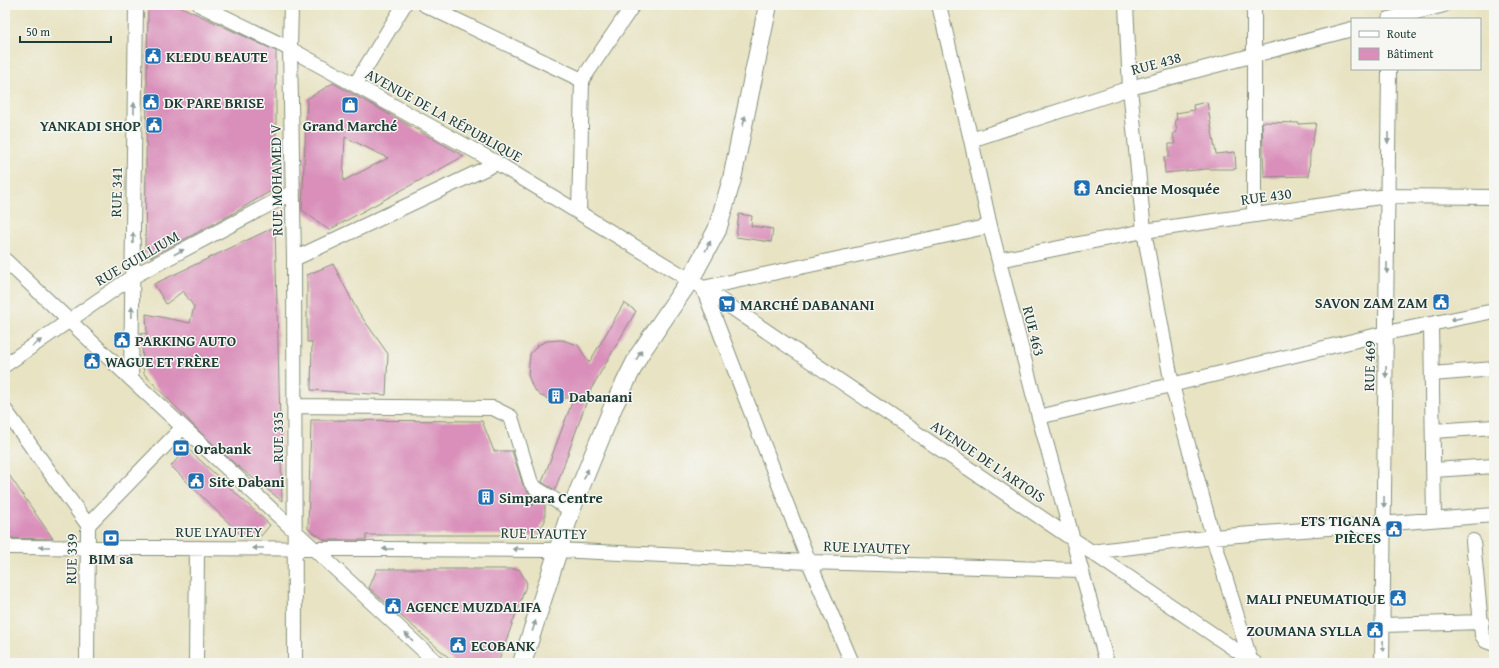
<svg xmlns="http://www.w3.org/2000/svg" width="1499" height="668" font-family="'Gentium Book Plus',serif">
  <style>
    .building { fill: #d98fba; fill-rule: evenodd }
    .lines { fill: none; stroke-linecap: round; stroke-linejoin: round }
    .minor-casing { stroke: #84907c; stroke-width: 16 }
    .major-casing { stroke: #84907c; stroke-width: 20 }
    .minor { stroke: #fff; stroke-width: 14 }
    .major { stroke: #fff; stroke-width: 18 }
    .oneway { fill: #8f9e9a }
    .labels { text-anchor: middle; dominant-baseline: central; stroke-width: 3; stroke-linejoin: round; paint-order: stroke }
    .poi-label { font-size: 15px; font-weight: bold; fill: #1f3d34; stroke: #f6f6f2; text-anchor: start }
    .street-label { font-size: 15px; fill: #1f3d34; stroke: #f6f6f2 }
  </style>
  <rect width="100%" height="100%" fill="#f6f6f2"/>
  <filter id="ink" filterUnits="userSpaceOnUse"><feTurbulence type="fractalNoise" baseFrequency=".025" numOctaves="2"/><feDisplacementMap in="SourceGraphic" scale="8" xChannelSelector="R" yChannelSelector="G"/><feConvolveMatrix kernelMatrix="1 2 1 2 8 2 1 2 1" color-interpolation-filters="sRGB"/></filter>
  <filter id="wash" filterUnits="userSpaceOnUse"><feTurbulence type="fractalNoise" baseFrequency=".012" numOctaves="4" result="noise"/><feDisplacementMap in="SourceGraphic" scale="16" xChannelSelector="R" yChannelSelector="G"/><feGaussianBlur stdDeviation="0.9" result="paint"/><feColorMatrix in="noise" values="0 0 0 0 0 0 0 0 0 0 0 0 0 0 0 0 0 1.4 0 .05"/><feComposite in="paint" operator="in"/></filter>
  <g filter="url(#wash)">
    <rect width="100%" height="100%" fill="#e8e3c3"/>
    <g id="blocks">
      <path class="building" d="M 148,5 L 177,5 L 276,51 L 276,188 L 232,214 L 151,257 L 145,253 Z
        M 333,83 L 464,156 L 329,230 L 302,210 L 307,99 ZM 345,137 L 388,158 L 343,181 Z
        M 1207,102 L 1216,154 L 1235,152 L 1236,169 L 1206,169 L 1165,173 L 1164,157 L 1169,157 L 1169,144 L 1175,144 L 1173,134 L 1177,132 L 1175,120 L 1177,120 L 1176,113 L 1194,110 L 1193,105 Z
        M 1262,122 L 1299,123 L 1299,124 L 1316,123 L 1310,154 L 1309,176 L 1264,177 Z
        M 739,214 L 752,216 L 751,226 L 773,229 L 771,242 L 736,237 Z
        M 275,227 L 282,501 L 235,464 L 201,433 L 144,374 L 141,333 L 147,334 L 146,314 L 190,323 L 194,307 L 183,291 L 166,304 L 154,284 Z
        M 333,264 L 357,310 L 388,354 L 386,395 L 311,390 L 312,342 L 307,342 L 307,275 Z
        M 624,303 L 636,311 L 591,389 L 555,490 L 542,482 L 574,397 L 551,400 L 539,395 L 532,386 L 528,375 L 530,354 L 538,345 L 547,341 L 562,340 L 578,345 L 589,363 Z
        M 311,420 L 482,421 L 494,451 L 512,451 L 523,485 L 530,495 L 533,506 L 536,498 L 545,504 L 545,521 L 535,537 L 520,535 L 366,535 L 366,540 L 325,540 L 308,529 Z
        M 187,448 L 270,525 L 261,536 L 244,538 L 171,466 Z
        M 5,469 L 53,539 L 5,538 Z
        M 377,569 L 519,569 L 527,583 L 498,663 L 455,663 L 369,588 Z"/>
    </g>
  </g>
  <g filter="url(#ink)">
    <use href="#blocks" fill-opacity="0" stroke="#84907c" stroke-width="1"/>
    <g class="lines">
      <g class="minor-casing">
        <path id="minor" d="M 200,5 L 290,49 L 497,163 L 703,288 L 1255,663
          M 291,5 L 290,49 L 294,259 L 295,663
          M 425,5 L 582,80
          M 939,5 L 971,140 L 990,226 L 1039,417 L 1107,663
          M 1126,5 L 1130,88 L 1144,231 L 1172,385 L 1213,537 L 1250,659
          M 1254,5 L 1254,215
          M 1389,19 L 1444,5
          M 355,85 L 404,5
          M 971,140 L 1130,88 L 1352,29
          M 579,213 L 582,80 L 633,5
          M 294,259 L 497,163
          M 5,260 L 131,379 L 437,663
          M 999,260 L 1144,231 L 1387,196 L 1494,197
          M 703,288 L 809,562 L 852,663
          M 703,288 L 990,226
          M 1431,324 L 1434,520
          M 5,365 L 132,277 L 293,192
          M 1432,374 L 1494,369
          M 131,379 L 136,5
          M 294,406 L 493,408 L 511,417 L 531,483 L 537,489 L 571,510
          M 5,410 L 88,525 L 87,663
          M 1039,417 L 1386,333 L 1494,311
          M 1433,431 L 1494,427
          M 1434,470 L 1494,466
          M 88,525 L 183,427
          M 1473,541 L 1482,635 L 1486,641 L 1494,644
          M 5,547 L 557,550 L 809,562 L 1081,570
          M 1091,552 L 1213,537 L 1494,515
          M 1383,625 L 1482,622
          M 196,663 L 197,548
          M 1382,663 L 1389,69"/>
      </g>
      <g class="major-casing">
        <path id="major" d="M 522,663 L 571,510 L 613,407 L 639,355 L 690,280 L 717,230 L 732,179 L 768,5"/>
      </g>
      <use href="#minor" class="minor"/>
      <use href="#major" class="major"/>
    </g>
    <defs><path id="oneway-solid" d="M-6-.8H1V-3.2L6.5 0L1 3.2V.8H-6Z"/></defs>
    <g class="oneway">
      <use href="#oneway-solid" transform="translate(134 108) rotate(-89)"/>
      <use href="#oneway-solid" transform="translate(744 121) rotate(-78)"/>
      <use href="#oneway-solid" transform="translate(1388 138) rotate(91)"/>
      <use href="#oneway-solid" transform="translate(133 238) rotate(-89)"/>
      <use href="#oneway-solid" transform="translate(708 246) rotate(-62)"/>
      <use href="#oneway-solid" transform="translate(179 252) rotate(-28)"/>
      <use href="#oneway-solid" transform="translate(1387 268) rotate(91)"/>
      <use href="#oneway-solid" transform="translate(132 312) rotate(-89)"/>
      <use href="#oneway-solid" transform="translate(1456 319) rotate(168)"/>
      <use href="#oneway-solid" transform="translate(37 343) rotate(-35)"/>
      <use href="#oneway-solid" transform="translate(639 355) rotate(-60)"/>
      <use href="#oneway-solid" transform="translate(1386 372) rotate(91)"/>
      <use href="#oneway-solid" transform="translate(586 474) rotate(-67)"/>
      <use href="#oneway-solid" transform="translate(1384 502) rotate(91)"/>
      <use href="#oneway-solid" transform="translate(44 547) rotate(-180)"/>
      <use href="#oneway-solid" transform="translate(258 548) rotate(-180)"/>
      <use href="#oneway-solid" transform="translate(388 549) rotate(-180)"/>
      <use href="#oneway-solid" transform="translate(518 549) rotate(-180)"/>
      <use href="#oneway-solid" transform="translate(534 626) rotate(-73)"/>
      <use href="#oneway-solid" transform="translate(409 637) rotate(-137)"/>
      <use href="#oneway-solid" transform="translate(1383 646) rotate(91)"/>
    </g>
  </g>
  <defs>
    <g id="civic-square" transform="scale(0.9)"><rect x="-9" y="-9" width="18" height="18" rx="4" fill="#1f6fb2" stroke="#f6f6f2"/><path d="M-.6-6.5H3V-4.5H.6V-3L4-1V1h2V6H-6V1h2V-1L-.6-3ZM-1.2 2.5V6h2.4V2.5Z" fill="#fff"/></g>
    <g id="shop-square" transform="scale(0.9)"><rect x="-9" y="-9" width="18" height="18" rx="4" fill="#1f6fb2" stroke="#f6f6f2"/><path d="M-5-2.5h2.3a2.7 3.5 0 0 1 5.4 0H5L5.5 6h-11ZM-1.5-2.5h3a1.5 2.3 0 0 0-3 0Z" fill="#fff"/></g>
    <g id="temple-square" transform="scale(0.9)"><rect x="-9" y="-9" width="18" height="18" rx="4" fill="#1f6fb2" stroke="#f6f6f2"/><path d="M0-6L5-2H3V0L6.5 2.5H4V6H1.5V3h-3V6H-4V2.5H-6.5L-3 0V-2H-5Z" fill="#fff"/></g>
    <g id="supermarket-square" transform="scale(0.9)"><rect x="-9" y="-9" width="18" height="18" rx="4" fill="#1f6fb2" stroke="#f6f6f2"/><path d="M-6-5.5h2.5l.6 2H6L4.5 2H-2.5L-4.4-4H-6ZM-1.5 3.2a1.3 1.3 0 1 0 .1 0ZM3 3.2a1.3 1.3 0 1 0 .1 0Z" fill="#fff"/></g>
    <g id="building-square" transform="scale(0.9)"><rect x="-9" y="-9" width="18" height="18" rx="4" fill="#1f6fb2" stroke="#f6f6f2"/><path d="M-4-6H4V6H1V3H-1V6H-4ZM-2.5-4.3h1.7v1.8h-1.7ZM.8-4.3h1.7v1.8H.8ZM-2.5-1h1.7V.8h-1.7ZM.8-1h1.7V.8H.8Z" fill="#fff"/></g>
    <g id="bank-square" transform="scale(0.9)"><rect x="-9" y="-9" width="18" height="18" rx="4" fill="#1f6fb2" stroke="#f6f6f2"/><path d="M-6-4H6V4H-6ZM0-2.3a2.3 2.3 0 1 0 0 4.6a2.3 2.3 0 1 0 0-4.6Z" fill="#fff"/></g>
  </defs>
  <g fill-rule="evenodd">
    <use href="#civic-square" x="153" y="56"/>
    <use href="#civic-square" x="151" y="102"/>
    <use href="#shop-square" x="350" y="105"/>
    <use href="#civic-square" x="154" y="125"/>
    <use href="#temple-square" x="1082" y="188"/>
    <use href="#civic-square" x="1441" y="302"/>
    <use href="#supermarket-square" x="727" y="304"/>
    <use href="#civic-square" x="122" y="340"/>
    <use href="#civic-square" x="92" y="361"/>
    <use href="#building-square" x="556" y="396"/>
    <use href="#bank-square" x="181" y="448"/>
    <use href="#civic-square" x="196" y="481"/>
    <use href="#building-square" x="486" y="497"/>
    <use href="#civic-square" x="1394" y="529"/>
    <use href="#bank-square" x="111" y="538"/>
    <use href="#civic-square" x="1398" y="598"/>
    <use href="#civic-square" x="393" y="606"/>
    <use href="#civic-square" x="1375" y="630"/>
    <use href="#civic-square" x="458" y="645"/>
  </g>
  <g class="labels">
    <g class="poi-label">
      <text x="166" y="56">KLEDU BEAUTE</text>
      <text x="164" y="102">DK PARE BRISE</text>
      <text x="141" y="125" text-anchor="end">YANKADI SHOP</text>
      <text x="350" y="125" text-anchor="middle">Grand Marché</text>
      <text x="1095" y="188">Ancienne Mosquée</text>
      <text x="1428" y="302" text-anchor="end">SAVON ZAM ZAM</text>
      <text x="740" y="304">MARCHÉ DABANANI</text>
      <text x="135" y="340">PARKING AUTO</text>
      <text x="105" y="361">WAGUE ET FRÈRE</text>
      <text x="569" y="396">Dabanani</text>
      <text x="194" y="448">Orabank</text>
      <text x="209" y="481">Site Dabani</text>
      <text x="499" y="497">Simpara Centre</text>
      <text x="1381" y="520" text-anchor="end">ETS TIGANA<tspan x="1381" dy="17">PIÈCES</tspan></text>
      <text x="111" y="558" text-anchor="middle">BIM sa</text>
      <text x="1385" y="598" text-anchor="end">MALI PNEUMATIQUE</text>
      <text x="406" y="606">AGENCE MUZDALIFA</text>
      <text x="1362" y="630" text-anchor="end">ZOUMANA SYLLA</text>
      <text x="471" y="645">ECOBANK</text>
    </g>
    <g class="street-label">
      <text transform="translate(1156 63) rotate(-15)">RUE 438</text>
      <text transform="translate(444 115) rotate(29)">AVENUE DE LA RÉPUBLIQUE</text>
      <text transform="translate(276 180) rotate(-91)">RUE MOHAMED V</text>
      <text transform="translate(116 192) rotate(-89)">RUE 341</text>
      <text transform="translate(1266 196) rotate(-8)">RUE 430</text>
      <text transform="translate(137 258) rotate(-30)">RUE GUILLIUM</text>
      <text transform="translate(1034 331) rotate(76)">RUE 463</text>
      <text transform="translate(1369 366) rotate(-89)">RUE 469</text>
      <text transform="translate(277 437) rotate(-90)">RUE 335</text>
      <text transform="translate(988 461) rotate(34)">AVENUE DE L'ARTOIS</text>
      <text x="219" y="531">RUE LYAUTEY</text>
      <text transform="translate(544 533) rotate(1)">RUE LYAUTEY</text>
      <text transform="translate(867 547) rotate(2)">RUE LYAUTEY</text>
      <text transform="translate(71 559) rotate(-89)">RUE 339</text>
    </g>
  </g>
  <rect width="1499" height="668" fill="none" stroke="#f6f6f2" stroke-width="20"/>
  <rect x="1351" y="18" width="130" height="52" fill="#f6f6f2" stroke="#a0aca6"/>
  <rect x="1359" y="31" width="20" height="6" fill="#ffffff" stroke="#a0aca6"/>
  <text x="1387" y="38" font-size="12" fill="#1f3d34">Route</text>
  <rect x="1359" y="48" width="20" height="12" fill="#d98fba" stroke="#a0aca6"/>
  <text x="1387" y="58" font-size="12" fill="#1f3d34">Bâtiment</text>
  <path d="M20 36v6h91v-6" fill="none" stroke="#1f3d34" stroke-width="2"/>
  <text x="26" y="36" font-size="12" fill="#1f3d34" stroke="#f6f6f2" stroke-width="3" paint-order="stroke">50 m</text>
</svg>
